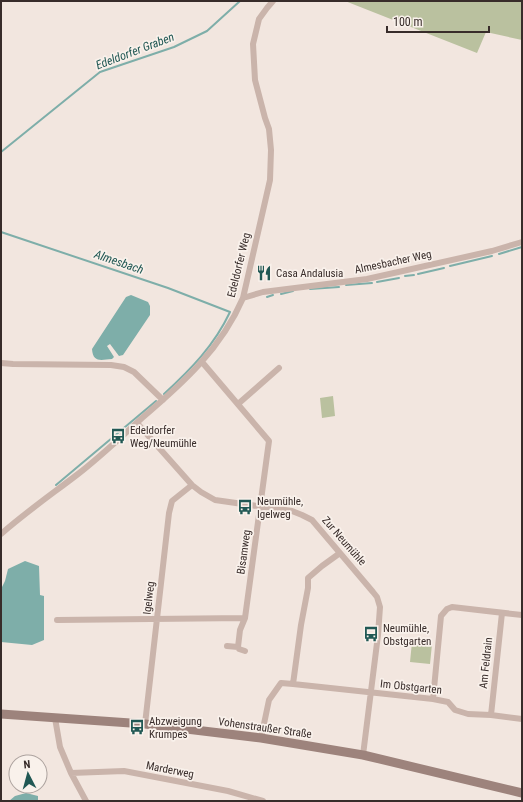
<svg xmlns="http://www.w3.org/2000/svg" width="523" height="802" font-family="'Roboto Condensed',sans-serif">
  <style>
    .green { fill: #bac19f }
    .water { fill: #7eaea9 }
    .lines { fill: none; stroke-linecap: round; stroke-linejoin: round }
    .stream { stroke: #7eaea9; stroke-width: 2 }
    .minor { stroke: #cab4ab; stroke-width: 6 }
    .secondary { stroke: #9d837c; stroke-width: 9 }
    .labels { text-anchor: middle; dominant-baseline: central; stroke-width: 3.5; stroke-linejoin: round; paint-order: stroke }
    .street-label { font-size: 11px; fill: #382c2a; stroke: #f9f1eb }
    .poi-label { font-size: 11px; fill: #382c2a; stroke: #f9f1eb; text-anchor: start }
    .water-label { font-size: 12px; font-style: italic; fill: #215854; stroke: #f9f1eb }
  </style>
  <rect width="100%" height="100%" fill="#f2e6df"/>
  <path class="green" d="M 345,1 L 516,1 L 522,2 L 522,40 L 486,32 L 477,53 Z
    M 333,396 L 335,416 L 322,418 L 320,398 Z
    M 412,642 L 432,644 L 430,664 L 410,662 Z"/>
  <path class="water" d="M 131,295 L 148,302 L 150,306 L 150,315 L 123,355 L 119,356 L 110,344 L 107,346 L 114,357 L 112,359 C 101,360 93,363 92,349 L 126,297 Z
    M 25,561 L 39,566 L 40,595 L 44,596 L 44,640 L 32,645 L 1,642 L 1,589 L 5,581 L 8,569 Z
    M 26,793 L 38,796 L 38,801 L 9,801 L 15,796 Z"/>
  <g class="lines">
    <path class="stream" d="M 1,152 L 100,72 L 174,47 L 207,31 L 240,1
      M 1,232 L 168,288 L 230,312 C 214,346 191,369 164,394
      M 499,254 L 522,247
      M 450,266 L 492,256
      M 418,274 L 444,268
      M 405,276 L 414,275
      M 377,282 L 399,278
      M 346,285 L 372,283
      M 310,289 L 339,287
      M 281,294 L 293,291
      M 267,297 L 273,295
      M 56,485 L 156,401"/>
    <path class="minor" d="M 243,298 L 263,292 L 367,279 L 492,251 L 522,242
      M 202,362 L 269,441 L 245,618 L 240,630 L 238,647 L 227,646
      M 1,363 L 13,364 L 111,365 L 124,367 L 134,372 L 163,400
      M 238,404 L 279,368
      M 137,423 L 192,485 L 201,492 L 215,500 L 292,511 L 302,515 L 312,520 L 373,592 L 377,597 L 380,607 L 378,635 L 363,755
      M 1,534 C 26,512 52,494 78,474 C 100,457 121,437 142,418 C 183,383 221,349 243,298 L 270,180 L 271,150 L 269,129 L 265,118 L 255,80 L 253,44 L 259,19 L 267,8 L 273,1
      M 340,553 L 322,566 L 308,578 L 308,588 L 301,625 L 293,684 L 433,699 L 448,702 L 455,710 L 468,714 L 491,715 L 522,719
      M 57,620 L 245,618
      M 238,647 L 239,649 L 245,651
      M 433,699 L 441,616 L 447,609 L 452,607 L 522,615
      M 491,715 L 502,613
      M 55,718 L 60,747 L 71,773 L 86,801
      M 145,724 L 169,513 L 172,501 L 192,485
      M 261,738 L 269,700 L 281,683 L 293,684
      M 71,773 L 124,771 L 228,791 L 263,801"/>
    <path class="secondary" d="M 1,714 L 145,724 L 261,738 L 363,755 L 522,793"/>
  </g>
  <defs>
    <g id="restaurant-bare" transform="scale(1.2)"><path d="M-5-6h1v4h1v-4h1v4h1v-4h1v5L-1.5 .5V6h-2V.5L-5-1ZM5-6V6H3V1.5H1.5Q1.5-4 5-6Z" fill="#215854" stroke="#f9f1eb" stroke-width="2.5" paint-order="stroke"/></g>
    <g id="bus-bare" transform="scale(1.2)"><path d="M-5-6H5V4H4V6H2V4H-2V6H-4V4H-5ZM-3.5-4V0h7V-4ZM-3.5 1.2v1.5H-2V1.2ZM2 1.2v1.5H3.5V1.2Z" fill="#215854" stroke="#f9f1eb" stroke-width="2.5" paint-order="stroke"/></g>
  </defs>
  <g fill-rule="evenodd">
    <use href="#restaurant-bare" x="264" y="273"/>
    <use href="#bus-bare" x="118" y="436"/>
    <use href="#bus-bare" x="245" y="507"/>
    <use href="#bus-bare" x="371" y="634"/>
    <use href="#bus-bare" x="137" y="727"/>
  </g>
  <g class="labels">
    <g class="street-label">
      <text transform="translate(393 262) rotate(-12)">Almesbacher Weg</text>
      <text transform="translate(239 265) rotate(-76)">Edeldorfer Weg</text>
      <text transform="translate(344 541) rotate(49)">Zur Neumühle</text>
      <text transform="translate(244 552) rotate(-82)">Bisamweg</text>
      <text transform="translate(149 598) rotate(-83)">Igelweg</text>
      <text transform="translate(486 663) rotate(-84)">Am Feldrain</text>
      <text transform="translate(411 687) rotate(6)">Im Obstgarten</text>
      <text transform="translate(265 728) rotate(8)">Vohenstraußer Straße</text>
      <text transform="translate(170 770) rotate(11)">Marderweg</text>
    </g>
    <g class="poi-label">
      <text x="276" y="273">Casa Andalusia</text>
      <text x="130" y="430">Edeldorfer<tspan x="130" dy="13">Weg/Neumühle</tspan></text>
      <text x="257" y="501">Neumühle,<tspan x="257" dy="13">Igelweg</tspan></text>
      <text x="383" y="628">Neumühle,<tspan x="383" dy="13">Obstgarten</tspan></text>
      <text x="149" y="721">Abzweigung<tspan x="149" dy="13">Krumpes</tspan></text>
    </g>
    <g class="water-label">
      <text transform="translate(135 51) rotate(-21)">Edeldorfer Graben</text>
      <text transform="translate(119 262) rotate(19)">Almesbach</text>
    </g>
  </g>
  <rect width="523" height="802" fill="none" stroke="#382c2a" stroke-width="4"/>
  <g transform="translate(28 774) rotate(354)"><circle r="19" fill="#f9f1eb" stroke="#aca29e"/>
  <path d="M0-3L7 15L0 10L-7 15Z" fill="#215854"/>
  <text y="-6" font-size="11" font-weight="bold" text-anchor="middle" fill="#382c2a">N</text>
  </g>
  <path d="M387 26v6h102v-6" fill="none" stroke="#382c2a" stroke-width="2"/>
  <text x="393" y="26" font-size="12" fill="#382c2a" stroke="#f9f1eb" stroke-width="3" paint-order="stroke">100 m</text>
</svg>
